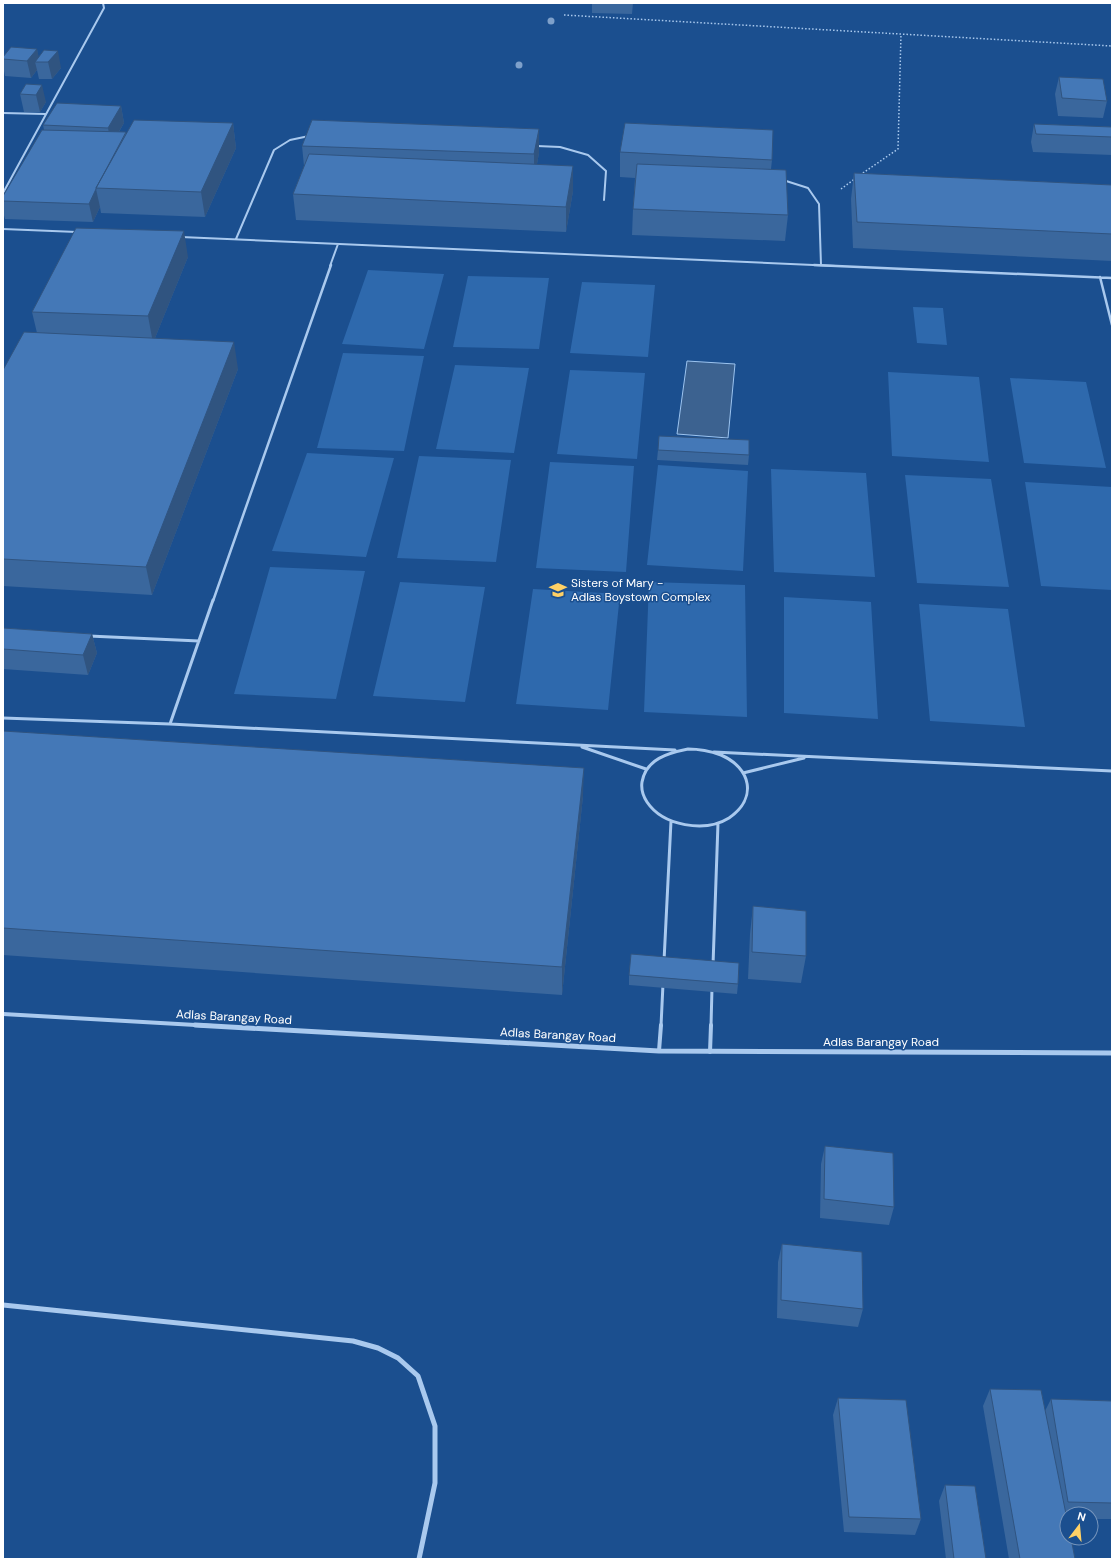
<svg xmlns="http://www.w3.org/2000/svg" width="1115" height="1562" font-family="'DM Sans',sans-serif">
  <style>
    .green { fill: #2e69ad }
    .water { fill: #3c6290; stroke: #9cc4f0 }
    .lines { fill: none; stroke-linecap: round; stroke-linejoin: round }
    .path { stroke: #a9c9ee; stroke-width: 1.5; stroke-dasharray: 1.5 2; stroke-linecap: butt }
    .service-far3 { stroke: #a9c9ee; stroke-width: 2 }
    .service-far2 { stroke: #a9c9ee; stroke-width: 2.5 }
    .service-far1 { stroke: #a9c9ee; stroke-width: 3 }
    .service { stroke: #a9c9ee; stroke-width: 4 }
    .minor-far1 { stroke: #a9c9ee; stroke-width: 4 }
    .minor { stroke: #a9c9ee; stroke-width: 5 }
    .tree { fill: #7ea0ca }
    .wall { fill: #3a679d }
    .shaded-wall { fill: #305480 }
    .building { fill: #4478b7; stroke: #305480 }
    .labels { text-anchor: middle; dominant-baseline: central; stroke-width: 3; stroke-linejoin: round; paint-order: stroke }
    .poi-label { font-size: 12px; fill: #fff; stroke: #1b4f8f; text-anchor: start }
    .street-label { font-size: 12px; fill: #fff; stroke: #1b4f8f }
  </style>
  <rect width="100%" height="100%" fill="#1b4f8f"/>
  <path class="green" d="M 368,270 L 444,274 L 424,349 L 342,344 Z
    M 468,276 L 549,278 L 539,349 L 453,347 Z
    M 582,282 L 655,285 L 648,357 L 570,353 Z
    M 913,307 L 943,308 L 947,345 L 917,343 Z
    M 343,353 L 424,356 L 404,451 L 317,448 Z
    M 455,365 L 529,368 L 514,453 L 436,449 Z
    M 570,370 L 645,373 L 637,459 L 557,454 Z
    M 888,372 L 979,377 L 989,462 L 892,456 Z
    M 1010,378 L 1086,382 L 1106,468 L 1024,463 Z
    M 307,453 L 394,458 L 366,557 L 272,551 Z
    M 419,456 L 511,460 L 496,562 L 397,558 Z
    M 550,462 L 634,466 L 626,572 L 536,568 Z
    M 658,465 L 748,471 L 743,571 L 647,565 Z
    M 771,469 L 866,473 L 875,577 L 774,572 Z
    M 905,475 L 991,479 L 1009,587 L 917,583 Z
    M 1025,482 L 1112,487 L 1112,590 L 1041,586 Z
    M 270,567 L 365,571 L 336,699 L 234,694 Z
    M 400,582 L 485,587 L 465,702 L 373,696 Z
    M 649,582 L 745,585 L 747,717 L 644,712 Z
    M 533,589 L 620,594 L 608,710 L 516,704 Z
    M 784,597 L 871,602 L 878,719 L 784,713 Z
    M 919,604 L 1008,609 L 1025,727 L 930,721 Z"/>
  <path class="water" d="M 687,361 L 735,364 L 728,438 L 677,434 Z"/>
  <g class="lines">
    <path class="path" d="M 564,15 L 1112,46
      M 860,175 L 898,149 L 901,34
      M 841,189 L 856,178"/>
    <path class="service-far3" d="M 3,113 L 45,114
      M 537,146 L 560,147 L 588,155 L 606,171 L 604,200
      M 783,180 L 808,188 L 819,204 L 821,265
      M 3,193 L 104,8 L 103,3
      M 3,229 L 77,232
      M 181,237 L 836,266
      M 236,239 L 274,150 L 290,140 L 309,136
      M 330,266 L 338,244"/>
    <path class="service-far2" d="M 814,265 L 1112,278
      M 1100,277 L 1112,325
      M 213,601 L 331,265"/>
    <path class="service-far1" d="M 89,636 L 199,641
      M 3,718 L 170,724 L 675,750
      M 170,724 L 213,600
      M 582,747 L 646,769
      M 688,749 C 699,749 710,751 721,755 C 751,768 758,798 729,818 C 705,833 663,826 647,802 C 643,796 641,789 642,782 C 646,759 668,753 688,749 Z
      M 714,752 L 1112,771
      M 743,773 L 804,758
      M 664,961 L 671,821
      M 713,965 L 718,823
      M 661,1026 L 663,984
      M 711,1026 L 712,988"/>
    <path class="service" d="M 659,1051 L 661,1025
      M 710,1052 L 711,1025"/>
    <path class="minor-far1" d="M 3,1014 L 213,1026"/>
    <path class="minor" d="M 195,1025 L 659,1051 L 1112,1053
      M 3,1305 L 353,1341 L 378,1348 L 398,1358 L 418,1376 L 435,1426 L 435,1483 L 419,1559"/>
  </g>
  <g class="tree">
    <circle cx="551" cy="21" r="3.5"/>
    <circle cx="519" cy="65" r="3.5"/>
  </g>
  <path class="wall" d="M 592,3 L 633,3 L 632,14 L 592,13 Z
    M 37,49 L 38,57 L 61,68 L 52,79 L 39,79 L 37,70 L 31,78 L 5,76 L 3,66 L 3,57 Z
    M 1059,77 L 1107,101 L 1103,118 L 1058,116 L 1055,94 Z
    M 26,84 L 46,102 L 40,112 L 24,112 L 20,94 Z
    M 121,106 L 124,123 L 119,132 L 126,132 L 126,134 L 233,123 L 236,148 L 205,217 L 101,213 L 100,207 L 93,222 L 5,219 L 3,212 L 3,196 L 44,130 L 43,125 Z
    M 1034,124 L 1112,127 L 1112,155 L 1033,152 L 1031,142 Z
    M 302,146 L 539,153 L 537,164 L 573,191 L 566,232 L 296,220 L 293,194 L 304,166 Z
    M 620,152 L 772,160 L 771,169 L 788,215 L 785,241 L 632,235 L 633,209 L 635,178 L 620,177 Z
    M 854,173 L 1112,185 L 1112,261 L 853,248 L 851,199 Z
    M 188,257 L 155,338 L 238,369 L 152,595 L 3,586 L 3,370 L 37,333 L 32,312 Z
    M 658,450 L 749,455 L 748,465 L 657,460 Z
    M 3,628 L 92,634 L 97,653 L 88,675 L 3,669 Z
    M 3,731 L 583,796 L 562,995 L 3,955 Z
    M 753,906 L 806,956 L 801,983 L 748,979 L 750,934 Z
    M 629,975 L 738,984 L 737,994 L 629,985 Z
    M 825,1146 L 894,1207 L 889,1225 L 820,1218 L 821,1164 Z
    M 782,1244 L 863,1309 L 858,1327 L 777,1318 L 778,1262 Z
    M 990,1389 L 1045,1411 L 1051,1399 L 1112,1401 L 1112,1519 L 1091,1519 L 1091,1514 L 1067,1514 L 1067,1538 L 1075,1559 L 1009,1559 L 983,1406 Z
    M 838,1398 L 921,1519 L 915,1535 L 844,1532 L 833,1415 Z
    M 945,1485 L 986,1559 L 946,1559 L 939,1501 Z"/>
  <path class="shaded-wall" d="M 37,49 L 40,62 L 35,62 L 37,70 L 31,78 L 27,61 Z
    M 58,51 L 61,68 L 52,79 L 48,62 Z
    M 42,85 L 46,102 L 40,112 L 36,95 Z
    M 121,106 L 124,123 L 111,145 L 108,128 Z
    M 233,123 L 236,148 L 205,217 L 201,192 Z
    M 539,129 L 539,153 L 534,180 L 534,154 Z
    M 573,166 L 573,191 L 566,232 L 566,207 Z
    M 96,189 L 100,207 L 93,222 L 89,204 Z
    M 184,231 L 188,257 L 153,343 L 148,316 Z
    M 234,342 L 238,369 L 152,595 L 146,567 Z
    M 92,634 L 97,653 L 88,675 L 83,655 Z
    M 584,768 L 583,796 L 562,995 L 562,967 Z"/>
  <path class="building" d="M 11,47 L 37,49 L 27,61 L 3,59 L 3,57 Z
    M 44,50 L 58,51 L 48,62 L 35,62 Z
    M 1059,77 L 1103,79 L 1107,101 L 1062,98 Z
    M 26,84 L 42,85 L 36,95 L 20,94 Z
    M 57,103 L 121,106 L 108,128 L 43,125 Z
    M 134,120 L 233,123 L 201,192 L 96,188 Z
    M 312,120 L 539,129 L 534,154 L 302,146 Z
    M 625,123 L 773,130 L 772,160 L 620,152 Z
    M 1034,124 L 1112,127 L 1112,137 L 1036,134 Z
    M 42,130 L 126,132 L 109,164 L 96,188 L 96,189 L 89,204 L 3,201 L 3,196 Z
    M 309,154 L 573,166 L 566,207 L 293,194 Z
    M 637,164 L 786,170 L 788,215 L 633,209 Z
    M 854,173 L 1112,185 L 1112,234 L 857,222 Z
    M 76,228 L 184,231 L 148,316 L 32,312 Z
    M 24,332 L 234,342 L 146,567 L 3,559 L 3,370 Z
    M 659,436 L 749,440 L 749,455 L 658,450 Z
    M 3,628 L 92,634 L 83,655 L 3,649 Z
    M 3,731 L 584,768 L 562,967 L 3,928 Z
    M 753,906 L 806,911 L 806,956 L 752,952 Z
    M 631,954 L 739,963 L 738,984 L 629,975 Z
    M 825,1146 L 893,1153 L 894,1207 L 824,1199 Z
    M 782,1244 L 862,1252 L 863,1309 L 781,1300 Z
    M 990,1389 L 1041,1390 L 1067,1519 L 1067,1538 L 1071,1538 L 1075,1559 L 1020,1559 Z
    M 838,1398 L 906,1400 L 921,1519 L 849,1517 Z
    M 1051,1399 L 1112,1401 L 1112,1503 L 1068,1502 Z
    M 945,1485 L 975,1486 L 986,1559 L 954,1559 Z"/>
  <defs>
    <g id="school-bare" transform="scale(1.38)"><path d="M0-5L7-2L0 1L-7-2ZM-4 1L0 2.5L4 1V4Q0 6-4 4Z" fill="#ffd166" stroke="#1b4f8f" stroke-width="2.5" paint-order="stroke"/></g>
  </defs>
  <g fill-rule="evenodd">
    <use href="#school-bare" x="558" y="590"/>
  </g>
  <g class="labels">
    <g class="poi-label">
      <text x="571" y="583">Sisters of Mary -<tspan x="571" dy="14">Adlas Boystown Complex</tspan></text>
    </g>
    <g class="street-label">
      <text transform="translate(234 1017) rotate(3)">Adlas Barangay Road</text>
      <text transform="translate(558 1035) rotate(3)">Adlas Barangay Road</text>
      <text x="881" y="1042">Adlas Barangay Road</text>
    </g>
  </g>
  <rect width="1115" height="1562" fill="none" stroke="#ffffff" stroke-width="8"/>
  <g transform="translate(1079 1526) rotate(16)"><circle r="19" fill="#1b4f8f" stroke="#7695bc"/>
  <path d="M0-3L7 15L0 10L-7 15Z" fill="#ffd166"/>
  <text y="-6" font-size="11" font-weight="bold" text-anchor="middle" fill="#ffffff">N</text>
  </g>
</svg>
